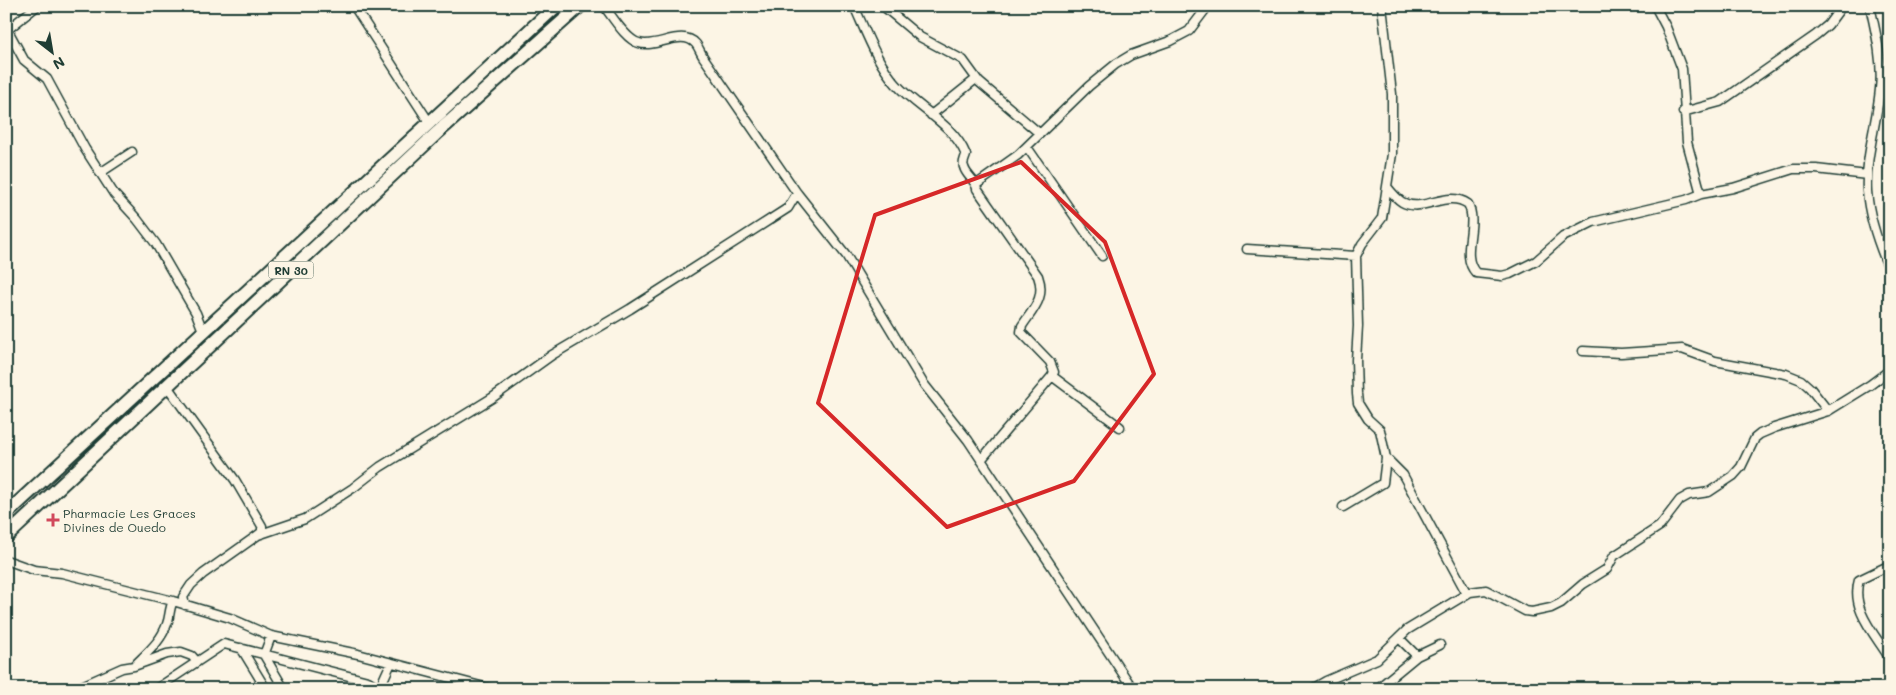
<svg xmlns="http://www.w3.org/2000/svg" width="1896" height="695" font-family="Mali,sans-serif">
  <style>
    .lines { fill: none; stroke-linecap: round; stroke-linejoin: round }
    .minor-casing { stroke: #1f3d34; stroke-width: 11 }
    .primary-casing { stroke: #1f3d34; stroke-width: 16 }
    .minor { stroke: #fcf5e5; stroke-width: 8 }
    .primary { stroke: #fcf5e5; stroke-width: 12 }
    .marked { fill: none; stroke: #d62828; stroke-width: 4; stroke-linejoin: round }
    .poi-dot { fill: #d1495b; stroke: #fcf5e5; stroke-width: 2 }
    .labels { text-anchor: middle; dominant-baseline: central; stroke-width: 4; stroke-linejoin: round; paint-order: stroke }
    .shield { fill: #fcf5e5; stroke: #617469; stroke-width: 1 }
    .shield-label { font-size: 11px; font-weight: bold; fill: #1f3d34 }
    .poi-label { font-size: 12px; fill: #1f3d34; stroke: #fcf5e5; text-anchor: start }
  </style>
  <rect width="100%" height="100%" fill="#fcf5e5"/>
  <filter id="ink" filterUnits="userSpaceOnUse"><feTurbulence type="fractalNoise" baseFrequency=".02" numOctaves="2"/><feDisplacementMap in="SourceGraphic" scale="10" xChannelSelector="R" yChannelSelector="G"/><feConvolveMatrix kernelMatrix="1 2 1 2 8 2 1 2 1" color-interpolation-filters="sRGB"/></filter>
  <g filter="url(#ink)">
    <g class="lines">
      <g class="minor-casing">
        <path id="minor" d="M 354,6 L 429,122
          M 604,6 C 612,16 626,40 639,43 C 656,49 682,28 696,44 C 699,48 701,54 704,58 L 797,193 L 846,255 L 923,383 L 968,440 L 1133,689
          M 854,6 C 866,32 877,63 896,84 C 918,109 953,123 966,155 C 965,159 962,164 964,167 C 966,176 976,180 977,189 L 1038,276 C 1046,298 1033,309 1022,326 L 1021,332 L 1050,362 L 1054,372 L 1052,376 L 981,460
          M 883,6 L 920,37 L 963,60 L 979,82 L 1039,133
          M 1382,6 L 1392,94 L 1392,154 L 1382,218 L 1362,244 L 1356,256 L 1358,326 L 1356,360 L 1357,394 L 1358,403 L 1368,419 L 1380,430 L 1386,458 L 1403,475 L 1467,594
          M 1655,6 L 1666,27 L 1682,69 L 1687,142 L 1701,194
          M 1870,6 C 1876,33 1883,62 1880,89 C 1877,123 1865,157 1867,191 C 1869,219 1879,246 1890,271
          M 6,27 L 24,60 L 47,79 L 85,149 L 114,194 L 137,219 L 156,244 L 196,313 L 203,331
          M 6,31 L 37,6
          M 1683,112 L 1720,102 L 1816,35 L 1828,25 L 1842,6
          M 931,115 L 976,79
          M 1027,147 L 1102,256
          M 100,173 L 132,152
          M 977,184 L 1018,155 L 1089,86 L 1116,64 L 1131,55 L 1170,41 L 1189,31 L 1208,6
          M 1388,188 C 1392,193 1396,198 1402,202 C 1423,214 1446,189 1468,204 C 1479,225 1459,255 1476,273 L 1502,276 L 1510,274 L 1536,261 L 1563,237 L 1593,222 L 1686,200 L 1701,194 L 1733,188 L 1793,169 L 1816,169 L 1867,175
          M 1247,249 L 1356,256
          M 1583,351 L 1621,353 L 1682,349 L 1715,361 L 1786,374 L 1801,380 L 1810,388 L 1828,411
          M 1052,376 L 1120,427
          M 167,386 L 235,480 L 262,526 L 262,532 L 258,535
          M 1343,507 L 1383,483 L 1386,458
          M 6,560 L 34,570 L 62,573 L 173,601 L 230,618 L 271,636 L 358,654 L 492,689
          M 1890,565 L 1859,580 C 1850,610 1876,635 1890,659
          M 185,605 L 183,597 L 191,585 L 203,574 L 258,535 L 305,519 L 353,488 L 380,467 L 492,398 L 552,355 L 630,309 L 788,208 L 797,193
          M 271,636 L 264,655 L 284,689
          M 1399,638 L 1417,656 L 1440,645
          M 241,648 L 266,689
          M 137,663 C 149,651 161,641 167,624 C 170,617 169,609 173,601
          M 380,687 L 391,663
          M 75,689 L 122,668 L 134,666 L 167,654 L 181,652 L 192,656 L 197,662
          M 156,689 L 224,644 L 368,681 L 381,689
          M 1312,689 L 1326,681 L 1377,659 L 1407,630 L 1470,592 L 1486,590 L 1525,611 L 1532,612 L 1551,608 L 1561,603 L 1583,584 L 1607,569 L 1614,556 L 1660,526 L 1680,500 L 1689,495 L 1709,492 L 1733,476 L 1741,467 L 1755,438 L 1760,434 L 1774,428 L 1828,411 L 1870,385 L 1890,370
          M 1377,689 L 1417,656"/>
      </g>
      <g class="primary-casing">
        <path id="primary" d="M 6,514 L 556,6
          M 6,537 L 438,132 L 580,6"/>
      </g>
      <use href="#minor" class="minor"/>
      <use href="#primary" class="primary"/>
    </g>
  </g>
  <path class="marked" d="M 1021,162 L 1105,242 L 1154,374 L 1074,481 L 947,527 L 818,403 L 875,215 Z"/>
  <path class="poi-dot" d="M50.5 512.5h5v5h5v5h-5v5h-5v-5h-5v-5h5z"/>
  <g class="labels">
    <rect class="shield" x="268.5" y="261.5" width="45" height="17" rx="4"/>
    <g class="shield-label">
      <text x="291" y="270">RN 30</text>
    </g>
    <g class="poi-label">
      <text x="63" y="513">Pharmacie Les Graces<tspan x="63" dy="14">Divines de Ouedo</tspan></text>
    </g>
  </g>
  <rect width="1896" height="695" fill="none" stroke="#fcf5e5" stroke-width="25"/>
  <rect x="12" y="12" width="1871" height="670" fill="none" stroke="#1f3d34" stroke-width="2" filter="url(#ink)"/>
  <g transform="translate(52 52) rotate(149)" stroke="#fcf5e5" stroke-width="4" paint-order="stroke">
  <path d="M0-4L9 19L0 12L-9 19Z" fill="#1f3d34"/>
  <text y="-8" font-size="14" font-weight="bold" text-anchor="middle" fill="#1f3d34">N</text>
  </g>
</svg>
